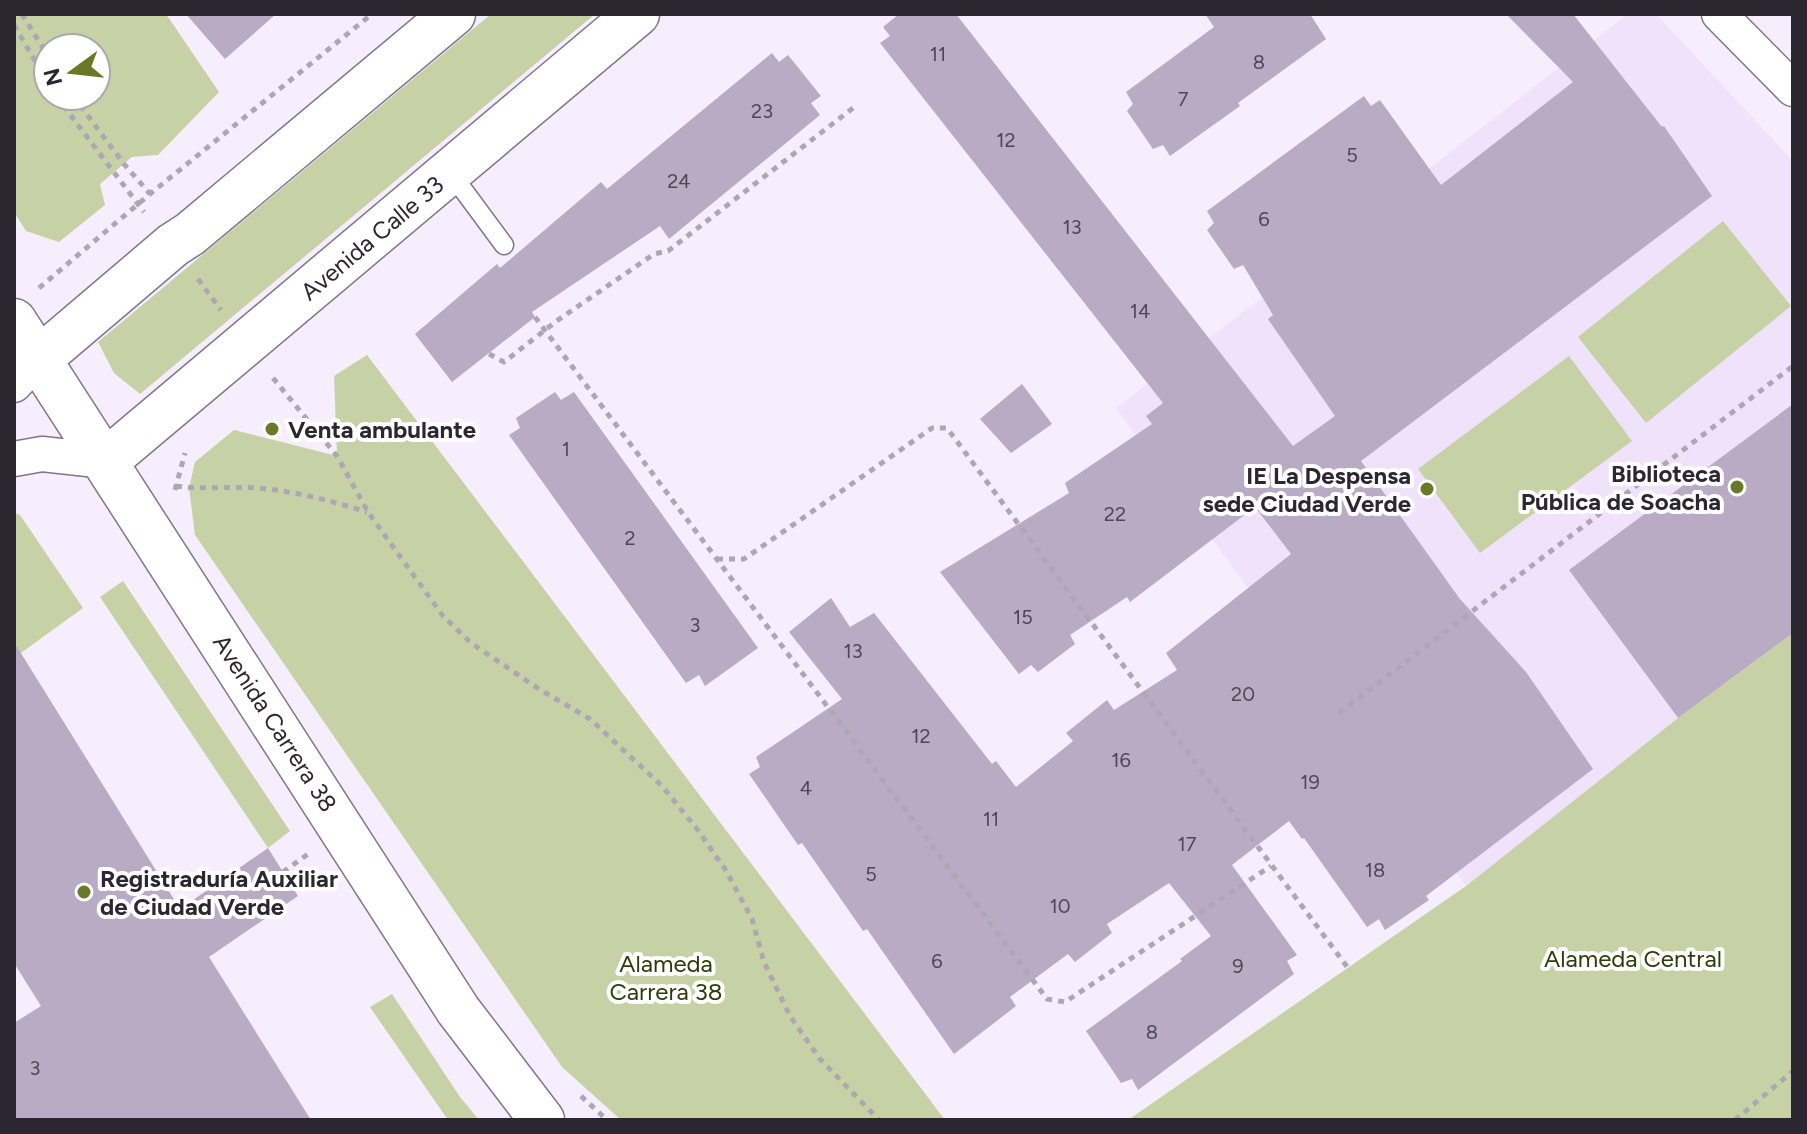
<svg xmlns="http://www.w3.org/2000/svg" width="1807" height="1134" font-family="Figtree,sans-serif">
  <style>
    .built { fill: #f0e2fb }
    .green { fill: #c6d2a5; fill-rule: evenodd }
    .building { fill: #b9abc3 }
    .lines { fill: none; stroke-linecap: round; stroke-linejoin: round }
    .lane-casing { stroke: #82758b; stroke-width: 21 }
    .street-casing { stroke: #82758b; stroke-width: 37 }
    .secondary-casing { stroke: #82758b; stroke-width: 47 }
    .path { stroke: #aea7b3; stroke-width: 5; stroke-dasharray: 6 6; stroke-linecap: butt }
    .lane { stroke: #fff; stroke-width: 18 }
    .street { stroke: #fff; stroke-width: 34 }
    .secondary { stroke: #fff; stroke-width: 44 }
    .poi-dot { fill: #697928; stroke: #fff; stroke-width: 3 }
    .labels { text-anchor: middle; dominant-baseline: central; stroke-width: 8; stroke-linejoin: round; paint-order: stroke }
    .number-label { font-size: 20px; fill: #4e4754 }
    .street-label { font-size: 24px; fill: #2b262f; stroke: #fff }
    .poi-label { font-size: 24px; font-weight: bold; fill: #2b262f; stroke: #fff; text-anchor: start }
    .park-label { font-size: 24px; fill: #303a0a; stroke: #fff }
  </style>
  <rect width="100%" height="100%" fill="#f6eefc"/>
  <path class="built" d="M 1628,14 L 1656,14 L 1793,161 L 1793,404 L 1570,570 L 1678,718 L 1466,886 L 1116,408 L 1295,273 Z"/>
  <path class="green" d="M 14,14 L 166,14 L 219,92 L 158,155 L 132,157 L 100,184 L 105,205 L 59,242 L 26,231 L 14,212 ZM 96,48 L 96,96 L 48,96 L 48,48 Z
    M 491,14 L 595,14 L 140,394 L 114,373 L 98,342 Z
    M 1723,221 L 1791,306 L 1646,423 L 1578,337 Z
    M 367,355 L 945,1120 L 621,1120 L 562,1067 L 195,535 L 189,488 L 195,462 L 234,430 L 337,456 L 334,376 Z
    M 1569,356 L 1632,441 L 1480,553 L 1418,469 Z
    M 14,513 L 20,515 L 83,608 L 14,658 Z
    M 123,581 L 290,831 L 268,848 L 100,597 Z
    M 1793,633 L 1793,1120 L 1128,1120 L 1466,886 L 1678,718 Z
    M 392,994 L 460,1097 L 479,1120 L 448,1120 L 370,1007 Z"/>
  <path class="building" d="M 186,14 L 276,14 L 225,59 Z
    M 899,14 L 956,14 L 1293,446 L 1335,416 L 1268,319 L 1273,315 L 1243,265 L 1234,269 L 1207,230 L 1214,223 L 1207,211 L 1364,96 L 1371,106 L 1380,100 L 1441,185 L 1573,82 L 1506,14 L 1573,14 L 1662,127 L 1664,126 L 1712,196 L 1361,461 L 1460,599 L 1526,672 L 1593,769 L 1426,896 L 1429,900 L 1385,930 L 1379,919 L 1367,927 L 1304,838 L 1302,839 L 1289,821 L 1232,865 L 1297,955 L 1287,961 L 1294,974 L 1138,1090 L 1132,1079 L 1121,1083 L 1086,1031 L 1182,961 L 1180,959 L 1211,936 L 1169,883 L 1107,924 L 1112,933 L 1075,962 L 1068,954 L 1010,997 L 1016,1006 L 954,1054 L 867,929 L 863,931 L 802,843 L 798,845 L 749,774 L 760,767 L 756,757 L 842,699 L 789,632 L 831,598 L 850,627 L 874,613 L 992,764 L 996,761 L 1016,787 L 1073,741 L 1066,733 L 1107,700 L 1114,710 L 1177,670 L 1166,653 L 1291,554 L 1255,507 L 1130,602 L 1127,597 L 1070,635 L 1075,644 L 1038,672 L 1031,665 L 1019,674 L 940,572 L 1069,493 L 1065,483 L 1152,424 L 1146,416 L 1163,403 L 880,43 L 890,36 L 883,27 Z
    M 1205,14 L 1310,14 L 1326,39 L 1238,103 L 1240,106 L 1170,156 L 1163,145 L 1153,149 L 1127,111 L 1133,104 L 1126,92 L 1214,27 Z
    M 772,53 L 779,62 L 788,55 L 821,96 L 811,103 L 820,115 L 669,239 L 660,226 L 532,312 L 535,317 L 452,382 L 415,334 L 497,264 L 500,268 L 601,182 L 607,189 Z
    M 1022,384 L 1052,424 L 1011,453 L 980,419 Z
    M 555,392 L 561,400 L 574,392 L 758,648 L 705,686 L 699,675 L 686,683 L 509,435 L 520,428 L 516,418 Z
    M 1793,404 L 1793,633 L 1678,718 L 1569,570 Z
    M 14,642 L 180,909 L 268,848 L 298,896 L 209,957 L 311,1120 L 14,1120 L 14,1023 L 41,1006 L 14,963 Z"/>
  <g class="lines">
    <g class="lane-casing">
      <path id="lane" d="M 450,172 L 504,245"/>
    </g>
    <g class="street-casing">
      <path id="street" d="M 1719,14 L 1793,89
        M 14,385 L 39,359
        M 14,459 L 42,454 L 106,461"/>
    </g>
    <g class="secondary-casing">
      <path id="secondary" d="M 14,321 L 458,1010 L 542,1120
        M 39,359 L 173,245 L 190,234 L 453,14
        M 106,461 L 637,14"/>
    </g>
    <path class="path" d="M 22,14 L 48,56
      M 14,25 L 48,83
      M 56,96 L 144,212
      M 73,96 L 124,164 L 150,194
      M 198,279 L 221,310
      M 39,288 L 150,194 L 372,14
      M 535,317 L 1047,999 L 1065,1002 L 1271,866
      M 489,354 L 504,362 L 558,320 L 654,254 L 668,251 L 853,108
      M 273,378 L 337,456 L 368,512 L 443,616 L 471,643 L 539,689 L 590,719 L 662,786 L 697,829 L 725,869 L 752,919 L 764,962 L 790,1016 L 820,1059 L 879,1120
      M 176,486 C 203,490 230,486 257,488 C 296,491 331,501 367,512
      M 175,490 L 185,453
      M 717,559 L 744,559 L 932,428 L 947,428 L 1348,968
      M 1339,713 L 1793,366
      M 283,872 L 308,854
      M 581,1096 L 607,1120
      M 1735,1120 L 1793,1071"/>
    <use href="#lane" class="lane"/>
    <use href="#street" class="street"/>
    <use href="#secondary" class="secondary"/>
  </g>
  <g class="poi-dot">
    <circle cx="272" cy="429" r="8"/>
    <circle cx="1737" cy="487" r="8"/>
    <circle cx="1427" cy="489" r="8"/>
    <circle cx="84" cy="892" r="8"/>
  </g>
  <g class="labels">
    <g class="number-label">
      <text x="938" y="54">11</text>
      <text x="1259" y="62">8</text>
      <text x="1183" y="99">7</text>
      <text x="762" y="111">23</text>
      <text x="1006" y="140">12</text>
      <text x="1352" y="155">5</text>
      <text x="679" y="181">24</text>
      <text x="1264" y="219">6</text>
      <text x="1072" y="227">13</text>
      <text x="1140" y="311">14</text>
      <text x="566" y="449">1</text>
      <text x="1115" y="514">22</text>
      <text x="630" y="538">2</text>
      <text x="1023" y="617">15</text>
      <text x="695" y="625">3</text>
      <text x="853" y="651">13</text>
      <text x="1243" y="694">20</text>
      <text x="921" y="736">12</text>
      <text x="1121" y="760">16</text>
      <text x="1310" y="782">19</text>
      <text x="806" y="788">4</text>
      <text x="991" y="819">11</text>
      <text x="1187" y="844">17</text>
      <text x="1375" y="870">18</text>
      <text x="871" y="874">5</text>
      <text x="1060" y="906">10</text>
      <text x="937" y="961">6</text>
      <text x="1238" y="966">9</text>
      <text x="1152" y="1032">8</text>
      <text x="35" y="1068">3</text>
    </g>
    <g class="street-label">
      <text transform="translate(372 238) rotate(-40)">Avenida Calle 33</text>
      <text transform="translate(275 723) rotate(57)">Avenida Carrera 38</text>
    </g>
    <g class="poi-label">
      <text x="288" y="429">Venta ambulante</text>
      <text x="1721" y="473" text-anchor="end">Biblioteca<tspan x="1721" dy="28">Pública de Soacha</tspan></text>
      <text x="1411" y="475" text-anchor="end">IE La Despensa<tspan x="1411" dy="28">sede Ciudad Verde</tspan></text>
      <text x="100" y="878">Registraduría Auxiliar<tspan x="100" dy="28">de Ciudad Verde</tspan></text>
    </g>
    <g class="park-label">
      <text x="1633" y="958">Alameda Central</text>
      <text x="666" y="963">Alameda<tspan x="666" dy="28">Carrera 38</tspan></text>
    </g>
  </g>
  <rect width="1807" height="1134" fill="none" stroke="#2b262f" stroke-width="32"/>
  <g transform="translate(72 72) rotate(255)"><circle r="38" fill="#ffffff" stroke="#aaa8ac" stroke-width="2"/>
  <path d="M0-6L14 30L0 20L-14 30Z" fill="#697928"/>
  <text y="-12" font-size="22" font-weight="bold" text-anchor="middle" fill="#2b262f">N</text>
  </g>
</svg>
